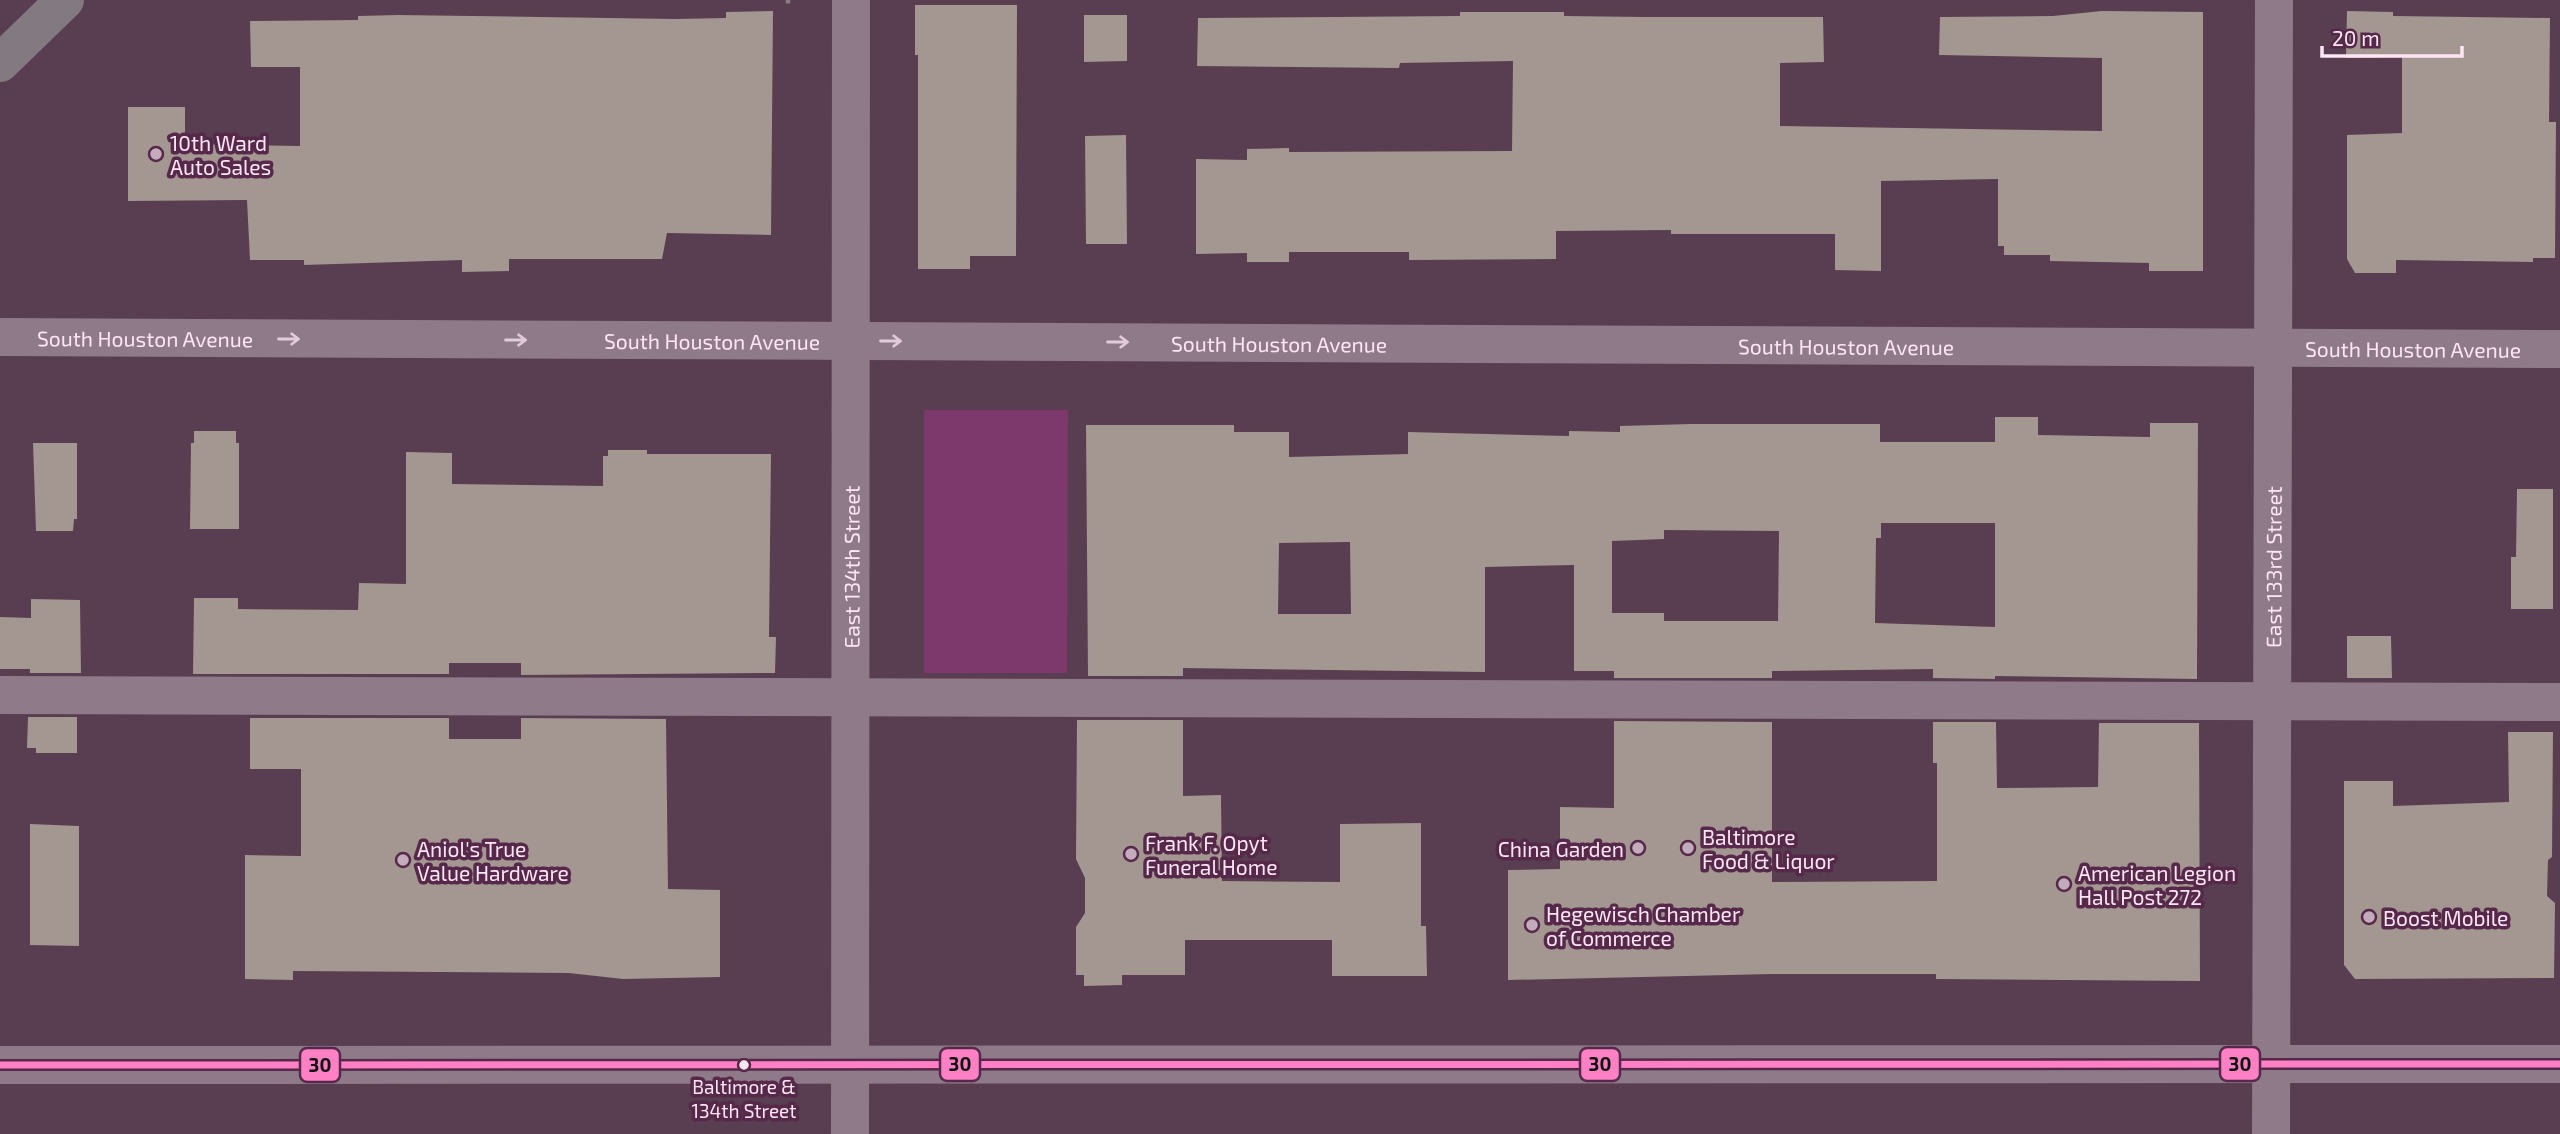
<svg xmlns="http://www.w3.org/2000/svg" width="2560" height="1134" font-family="'Exo 2',sans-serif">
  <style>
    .green { fill: #7d396b }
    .building { fill: #a49691; fill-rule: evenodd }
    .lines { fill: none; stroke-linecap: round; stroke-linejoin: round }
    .path { stroke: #8c7a86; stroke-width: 4.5; stroke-dasharray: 3.5 3.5; stroke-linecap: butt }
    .minor { stroke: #8e7a88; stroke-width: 38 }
    .major { stroke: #827a80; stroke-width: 38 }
    .bus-1-casing { stroke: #562849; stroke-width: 12 }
    .bus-1 { stroke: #ff80c5; stroke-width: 7 }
    .oneway { stroke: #e2cbda }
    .poi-dot { fill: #c4abbb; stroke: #562849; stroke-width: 2.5 }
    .bus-dot { fill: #fee6f5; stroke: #562849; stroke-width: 2.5 }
    .labels { text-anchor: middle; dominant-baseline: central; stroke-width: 7; stroke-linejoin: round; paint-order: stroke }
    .bus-label { font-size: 19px; fill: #fee6f5; stroke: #562849 }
    .poi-label { font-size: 21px; fill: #fee6f5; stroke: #562849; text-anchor: start }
    .street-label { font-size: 21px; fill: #fee6f5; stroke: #562849 }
    .line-badge { stroke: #562849; stroke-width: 2.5 }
    .pale-badge-label { font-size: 19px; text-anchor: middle; font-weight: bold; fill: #111 }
  </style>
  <rect width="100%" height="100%" fill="#583e50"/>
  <path class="green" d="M 924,410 L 1068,410 L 1067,673 L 924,673 Z"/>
  <path class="building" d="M 915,5 L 1017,5 L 1016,256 L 970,256 L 970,269 L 918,269 L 918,55 L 915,55 Z
    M 773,11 L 771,235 L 667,233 L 662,259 L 509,259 L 509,271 L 462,272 L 462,260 L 304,265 L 304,260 L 250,260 L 247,200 L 128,201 L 128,107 L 185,107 L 185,144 L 300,146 L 300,67 L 251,67 L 250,21 L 358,20 L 358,16 L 398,15 L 675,19 L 726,18 L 726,12 Z
    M 2102,11 L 2203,12 L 2203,271 L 2149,271 L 2149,263 L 2050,261 L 2050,255 L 2004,255 L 2004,246 L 1998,246 L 1998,179 L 1881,181 L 1881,271 L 1835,270 L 1835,234 L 1671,234 L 1671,230 L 1556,231 L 1556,259 L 1409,260 L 1409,252 L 1289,252 L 1289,262 L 1247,262 L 1247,253 L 1196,254 L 1196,159 L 1247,160 L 1247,149 L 1289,148 L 1289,152 L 1512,151 L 1513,61 L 1400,63 L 1399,68 L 1197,66 L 1198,18 L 1460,16 L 1460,12 L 1564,12 L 1564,16 L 1644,17 L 1823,17 L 1824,62 L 1780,63 L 1780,126 L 2102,131 L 2102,58 L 1939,55 L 1940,17 L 2053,16 Z
    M 2347,11 L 2393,12 L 2393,16 L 2550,18 L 2549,122 L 2556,122 L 2555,258 L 2533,258 L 2533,262 L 2396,260 L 2396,273 L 2355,273 L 2347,259 L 2347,135 L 2402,133 L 2402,57 L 2346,58 Z
    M 1084,15 L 1127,15 L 1127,61 L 1084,62 Z
    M 1126,135 L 1127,244 L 1086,244 L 1085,136 Z
    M 1995,417 L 2038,417 L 2038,435 L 2150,437 L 2150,423 L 2198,423 L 2197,679 L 1995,676 L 1995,679 L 1933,678 L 1933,669 L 1772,671 L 1772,678 L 1614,678 L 1614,671 L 1574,671 L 1574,565 L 1485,567 L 1485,672 L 1183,668 L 1183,676 L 1088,676 L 1086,425 L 1234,425 L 1234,432 L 1289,432 L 1289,457 L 1408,454 L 1408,432 L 1569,436 L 1569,431 L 1620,432 L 1620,426 L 1691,424 L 1880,424 L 1880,442 L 1995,442 ZM 1881,523 L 1995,523 L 1995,627 L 1875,623 L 1876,538 L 1881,538 ZM 1664,530 L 1779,531 L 1778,621 L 1664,621 L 1664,613 L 1612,613 L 1612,541 L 1664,539 ZM 1350,542 L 1351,614 L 1278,614 L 1279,543 Z
    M 194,431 L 236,431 L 236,443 L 239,443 L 239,529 L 190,529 L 191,443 L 194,443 Z
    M 33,443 L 77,443 L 77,519 L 74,519 L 73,531 L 36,531 Z
    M 608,450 L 647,450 L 647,454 L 771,454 L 769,637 L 776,637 L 775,673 L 521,675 L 521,663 L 449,663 L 449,674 L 193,674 L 194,598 L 238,598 L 238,609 L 358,610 L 359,583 L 406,584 L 406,452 L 452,453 L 452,484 L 603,486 L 603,456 L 608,456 Z
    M 2517,489 L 2553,489 L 2553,609 L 2511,609 L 2511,557 L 2516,557 Z
    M 31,599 L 80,600 L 81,673 L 30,673 L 30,669 L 0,669 L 0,617 L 31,618 Z
    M 2347,636 L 2391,636 L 2392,678 L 2347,678 Z
    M 28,717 L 77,717 L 77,753 L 36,753 L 36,748 L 27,748 Z
    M 250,718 L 449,718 L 449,739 L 521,739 L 521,718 L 666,719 L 668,889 L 720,890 L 720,977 L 623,979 L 569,973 L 293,971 L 293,980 L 245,979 L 245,855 L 301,856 L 301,769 L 250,769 Z
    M 1077,720 L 1183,720 L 1183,796 L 1221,795 L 1222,881 L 1340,882 L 1340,824 L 1421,823 L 1421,926 L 1426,926 L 1427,976 L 1332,976 L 1332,940 L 1185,940 L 1185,975 L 1122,975 L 1122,985 L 1084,986 L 1084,975 L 1076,975 L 1076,927 L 1085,913 L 1085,878 L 1076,859 Z
    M 1614,721 L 1772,722 L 1772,882 L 1937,881 L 1937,763 L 1933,763 L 1933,722 L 1996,722 L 1997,788 L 2098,787 L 2099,723 L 2199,723 L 2200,981 L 1936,979 L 1936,974 L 1772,974 L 1508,980 L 1508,870 L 1560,869 L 1560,807 L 1614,808 Z
    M 2508,732 L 2553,732 L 2552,857 L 2548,860 L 2547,896 L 2555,903 L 2554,978 L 2355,979 L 2344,965 L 2344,781 L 2393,781 L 2393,806 L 2509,802 Z
    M 30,824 L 79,826 L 79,946 L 30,945 Z"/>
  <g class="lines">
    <path class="path" d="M 788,0 L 788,7"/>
    <g class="minor">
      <path id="s1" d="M 0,337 L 2560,349"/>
      <path d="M 0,695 L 2560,702"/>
      <path d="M 0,1065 L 2560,1064"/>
      <path id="s2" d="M 850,1134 L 851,0"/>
      <path id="s3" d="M 2271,1134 L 2274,0"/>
    </g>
    <path class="major" d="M 0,63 L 65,0"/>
    <g class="bus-1-casing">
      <path id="bus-1" d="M 0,1065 L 2560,1064"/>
    </g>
    <use href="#bus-1" class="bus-1"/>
  </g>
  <defs><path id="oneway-shaft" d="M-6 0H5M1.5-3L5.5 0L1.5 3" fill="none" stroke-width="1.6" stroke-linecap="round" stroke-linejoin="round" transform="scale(1.75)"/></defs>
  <g class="oneway">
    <use href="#oneway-shaft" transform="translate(289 339)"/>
    <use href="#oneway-shaft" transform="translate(516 340)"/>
    <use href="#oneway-shaft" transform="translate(891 341)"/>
    <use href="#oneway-shaft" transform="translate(1118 342)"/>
  </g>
  <g class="poi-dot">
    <circle cx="156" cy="154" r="7"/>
    <circle cx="1638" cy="848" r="7"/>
    <circle cx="1688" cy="848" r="7"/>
    <circle cx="1131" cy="854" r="7"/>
    <circle cx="403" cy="860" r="7"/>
    <circle cx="2064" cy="884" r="7"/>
    <circle cx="2369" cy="917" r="7"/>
    <circle cx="1532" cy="925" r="7"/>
  </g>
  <circle class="bus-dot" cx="744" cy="1065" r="6"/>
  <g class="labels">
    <g class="bus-label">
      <text x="744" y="1086">Baltimore &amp;<tspan x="744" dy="24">134th Street</tspan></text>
    </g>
    <g class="poi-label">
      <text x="170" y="142">10th Ward<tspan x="170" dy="24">Auto Sales</tspan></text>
      <text x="1702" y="836">Baltimore<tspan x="1702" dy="24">Food &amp; Liquor</tspan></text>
      <text x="1145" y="842">Frank F. Opyt<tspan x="1145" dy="24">Funeral Home</tspan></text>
      <text x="417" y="848">Aniol's True<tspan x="417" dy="24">Value Hardware</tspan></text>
      <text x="1624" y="848" text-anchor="end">China Garden</text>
      <text x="2078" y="872">American Legion<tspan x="2078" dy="24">Hall Post 272</tspan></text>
      <text x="1546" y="913">Hegewisch Chamber<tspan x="1546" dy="24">of Commerce</tspan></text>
      <text x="2383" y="917">Boost Mobile</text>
    </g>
    <g class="street-label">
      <text stroke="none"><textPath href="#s1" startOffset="145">South Houston Avenue</textPath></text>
      <text stroke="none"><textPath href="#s1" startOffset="712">South Houston Avenue</textPath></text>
      <text stroke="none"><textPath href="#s1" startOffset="1279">South Houston Avenue</textPath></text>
      <text stroke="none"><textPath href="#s1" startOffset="1846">South Houston Avenue</textPath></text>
      <text stroke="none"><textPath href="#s1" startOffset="2413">South Houston Avenue</textPath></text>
      <text stroke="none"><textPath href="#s2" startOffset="567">East 134th Street</textPath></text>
      <text stroke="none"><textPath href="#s3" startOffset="567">East 133rd Street</textPath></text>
    </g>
  </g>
  <g class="line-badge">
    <rect x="2220" y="1047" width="40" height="34" rx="7" fill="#ff80c5"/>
    <rect x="1580" y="1048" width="40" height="33" rx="7" fill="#ff80c5"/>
    <rect x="940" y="1048" width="40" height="33" rx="7" fill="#ff80c5"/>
    <rect x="300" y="1048" width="40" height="34" rx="7" fill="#ff80c5"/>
  </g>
  <g class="pale-badge-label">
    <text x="2240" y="1071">30</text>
    <text x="1600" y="1071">30</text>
    <text x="960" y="1071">30</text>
    <text x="320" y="1072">30</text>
  </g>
  <path d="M2322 46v10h140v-10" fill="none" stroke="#fee6f5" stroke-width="3.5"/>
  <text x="2332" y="46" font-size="21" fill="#fee6f5" stroke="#562849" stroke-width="5" paint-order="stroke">20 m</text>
</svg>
